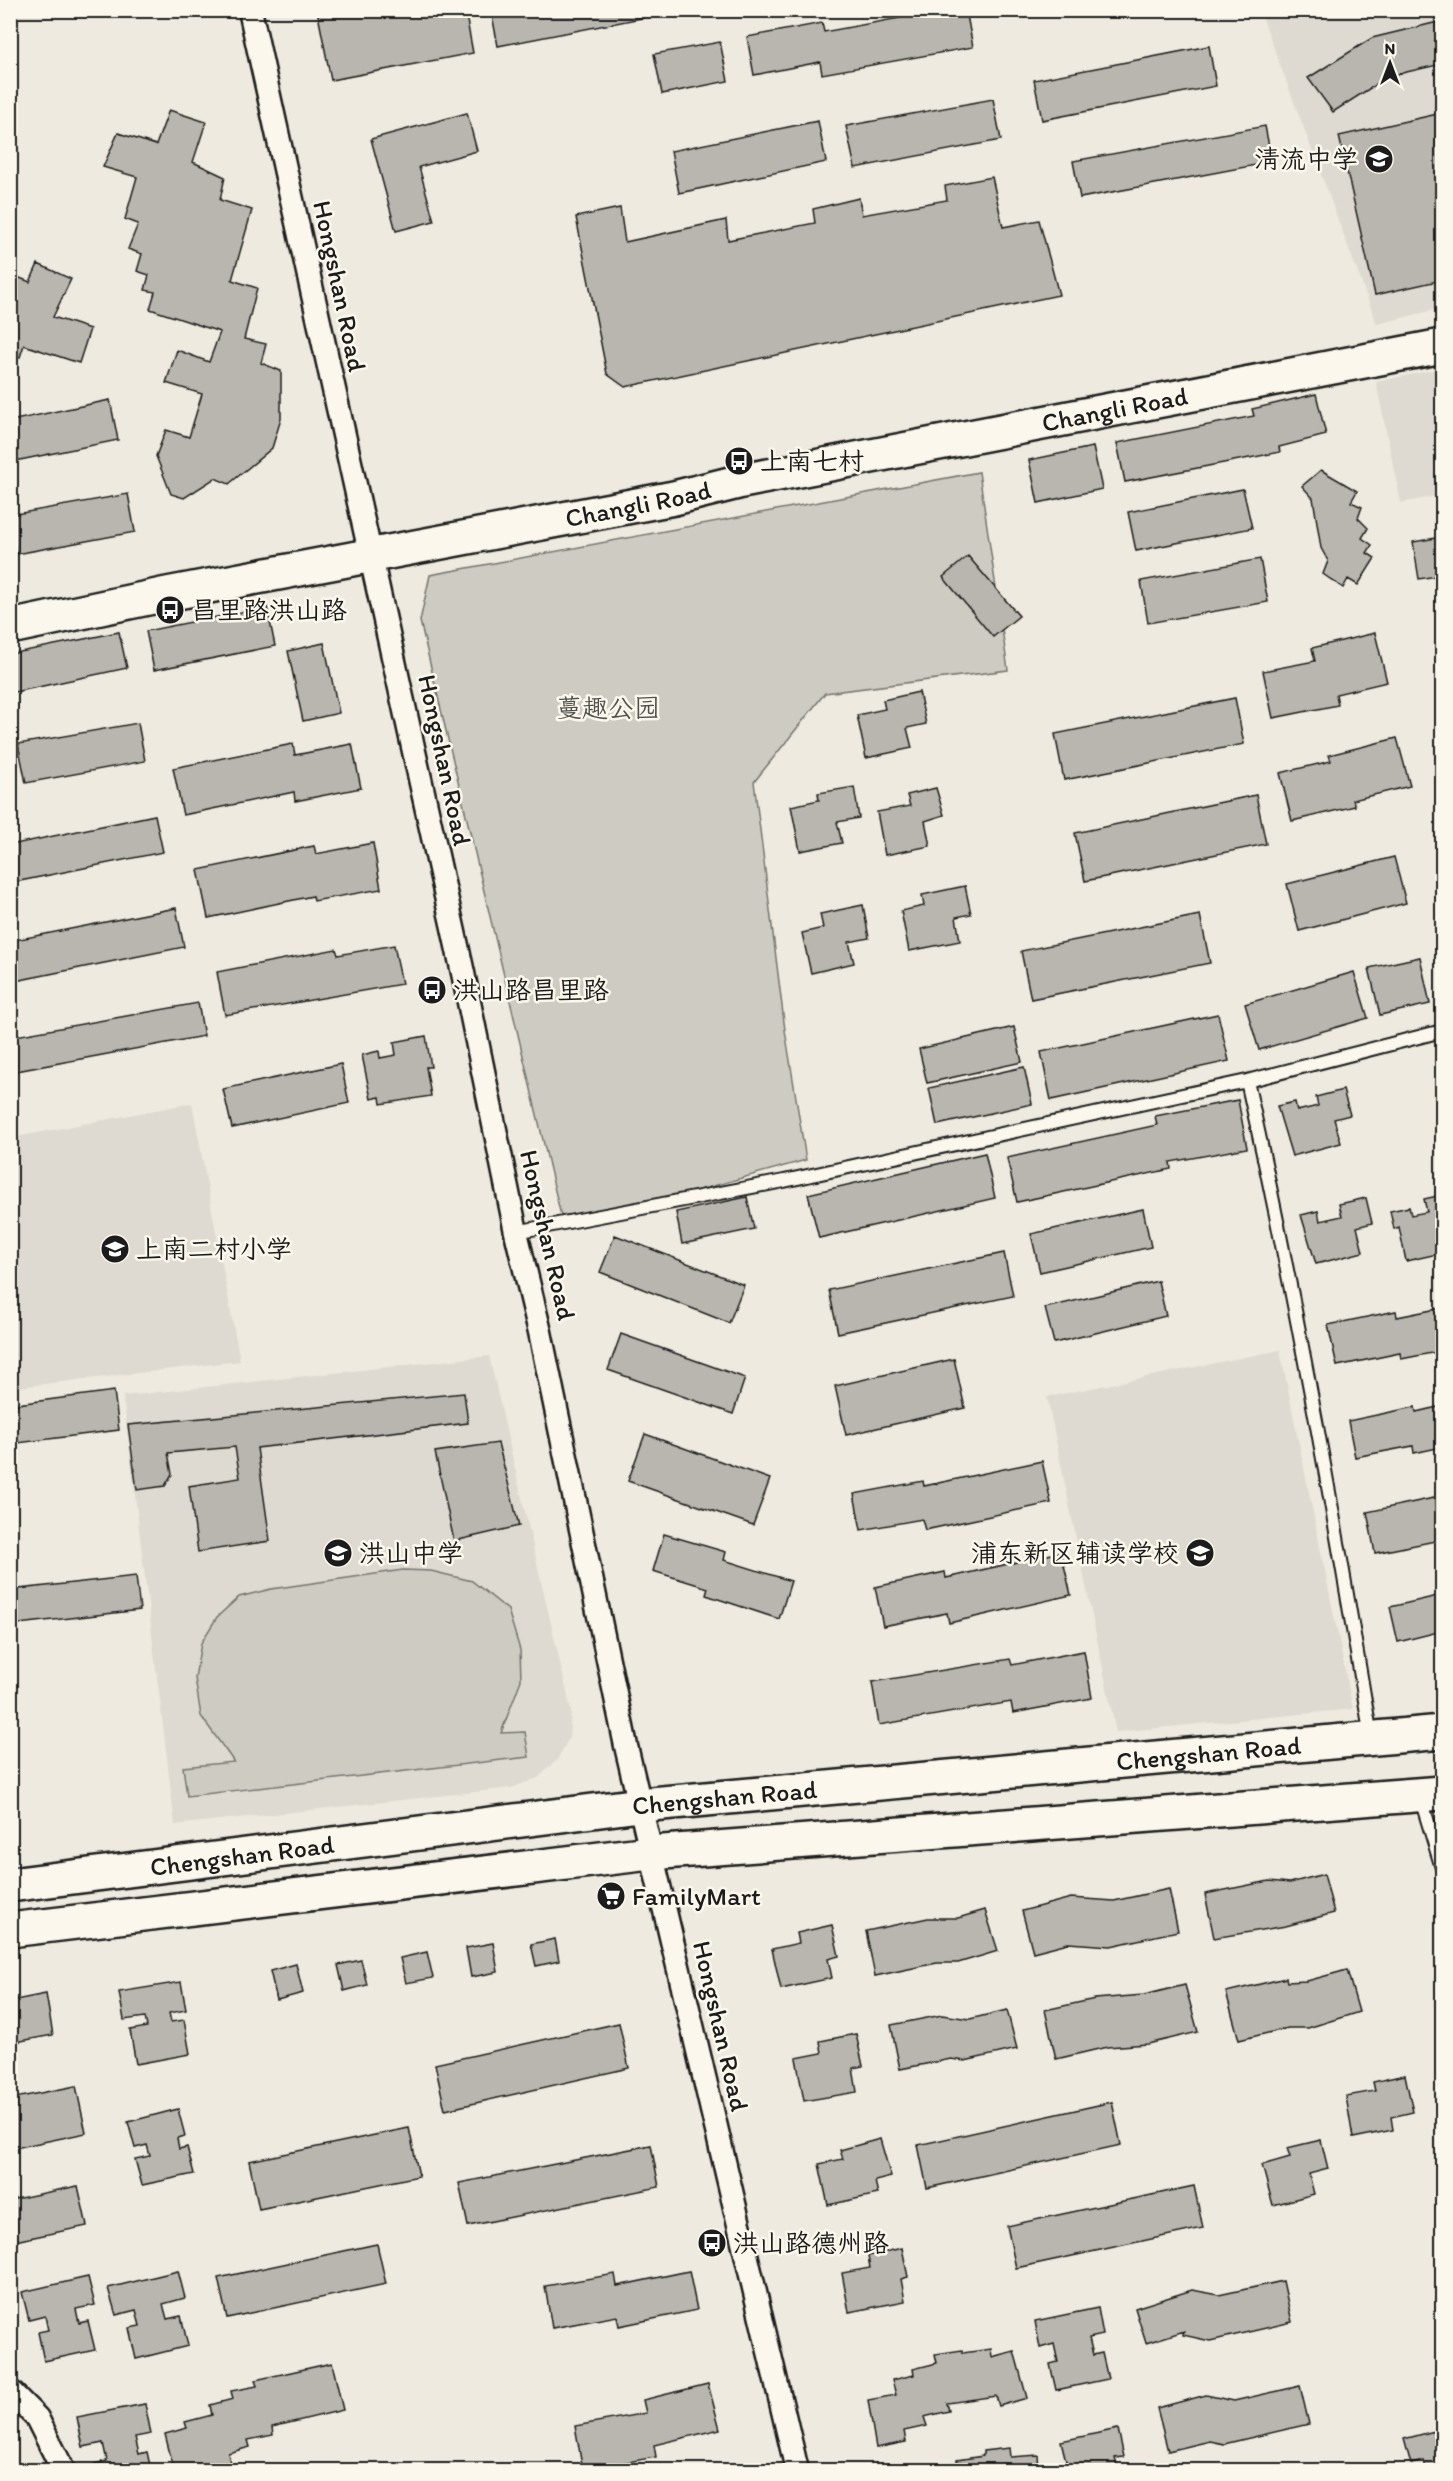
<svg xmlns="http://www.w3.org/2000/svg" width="1453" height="2481" font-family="Itim,'LXGW WenKai TC',sans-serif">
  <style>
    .built { fill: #dedad1 }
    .green { fill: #ceccc2; stroke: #75746f; stroke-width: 1.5 }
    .building { fill: #b9b6af; stroke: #1c1c1c; stroke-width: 1.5 }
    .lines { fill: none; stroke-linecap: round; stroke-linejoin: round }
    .lane-casing { stroke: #1c1c1c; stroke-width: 16 }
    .street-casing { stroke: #1c1c1c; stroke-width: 27 }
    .secondary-casing { stroke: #1c1c1c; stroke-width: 38 }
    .primary-casing { stroke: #1c1c1c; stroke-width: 38 }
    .lane { stroke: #fbf7ec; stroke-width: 12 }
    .street { stroke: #fbf7ec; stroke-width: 22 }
    .secondary { stroke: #fbf7ec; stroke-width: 33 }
    .primary { stroke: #fbf7ec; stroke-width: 33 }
    .labels { text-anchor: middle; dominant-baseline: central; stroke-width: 5; stroke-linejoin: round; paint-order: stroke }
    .poi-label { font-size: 26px; fill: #1c1c1c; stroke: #fbf7ec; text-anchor: start }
    .street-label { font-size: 26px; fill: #1c1c1c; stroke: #fbf7ec }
    .park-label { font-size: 26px; fill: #51514e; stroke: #fbf7ec }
  </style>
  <rect width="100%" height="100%" fill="#eeeadf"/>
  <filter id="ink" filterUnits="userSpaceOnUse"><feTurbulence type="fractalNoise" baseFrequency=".0167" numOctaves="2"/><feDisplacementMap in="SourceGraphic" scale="12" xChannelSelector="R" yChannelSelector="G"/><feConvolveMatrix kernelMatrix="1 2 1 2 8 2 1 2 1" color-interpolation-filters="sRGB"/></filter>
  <g filter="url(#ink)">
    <path class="built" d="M 1260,11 L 1442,11 L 1442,308 L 1377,324 Z
      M 1442,368 L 1442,495 L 1401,503 L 1376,382 Z
      M 192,1103 L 240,1361 L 11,1388 L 11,1138 Z
      M 1280,1350 L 1353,1709 L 1116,1732 L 1047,1397 Z
      M 489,1356 L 571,1710 L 569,1738 L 557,1760 L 538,1778 L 511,1788 L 175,1825 L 123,1396 Z"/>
    <path class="green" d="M 979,472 L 1008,670 L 825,693 L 754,782 L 785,1030 L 806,1160 L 653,1203 L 561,1216 L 420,621 L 430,575 Z
      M 403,1570 L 431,1571 L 472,1581 L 508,1610 L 520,1650 L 521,1680 L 501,1733 L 525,1732 L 529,1757 L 187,1796 L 183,1767 L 234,1762 L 201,1716 L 195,1678 L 201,1643 L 217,1617 L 239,1597 L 271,1589 Z"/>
    <path class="building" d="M 317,10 L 465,10 L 473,53 L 331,80 Z
      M 491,10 L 651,10 L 652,16 L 498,46 Z
      M 943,10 L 966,10 L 973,47 L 822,74 L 820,62 L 754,75 L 747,37 L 822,23 L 824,32 Z
      M 1442,21 L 1442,64 L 1389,76 L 1333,112 L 1308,78 L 1372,38 Z
      M 720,42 L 728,81 L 662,94 L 654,54 Z
      M 1209,46 L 1216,86 L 1042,120 L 1034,80 Z
      M 993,99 L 1001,140 L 855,168 L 846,126 Z
      M 169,110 L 206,122 L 193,162 L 225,177 L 220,200 L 252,210 L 232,280 L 257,288 L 244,339 L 266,344 L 261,363 L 281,371 L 281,419 L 272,448 L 229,484 L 215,478 L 184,498 L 171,494 L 156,456 L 166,430 L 189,437 L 202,394 L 166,383 L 177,350 L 209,362 L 220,332 L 150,309 L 155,292 L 145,290 L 149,275 L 137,271 L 142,254 L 128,249 L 138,224 L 125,219 L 137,177 L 103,167 L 118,133 L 156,145 Z
      M 467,113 L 477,151 L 419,167 L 434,221 L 396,231 L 371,139 Z
      M 1442,113 L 1442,280 L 1375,295 L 1339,136 Z
      M 818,121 L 826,162 L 679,193 L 671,151 Z
      M 1265,126 L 1272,162 L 1080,198 L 1073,161 Z
      M 992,177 L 1003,227 L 1039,220 L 1059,295 L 625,387 L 607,374 L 576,217 L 620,208 L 625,242 L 726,220 L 728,240 L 815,223 L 813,209 L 859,198 L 862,215 L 947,200 L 945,186 Z
      M 38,264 L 71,279 L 53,317 L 90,329 L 79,363 L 24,345 L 20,357 L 10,354 L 10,274 L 30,282 Z
      M 1316,394 L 1326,435 L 1279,447 L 1280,452 L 1125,482 L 1117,443 L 1254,416 L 1252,409 Z
      M 110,400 L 118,440 L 10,462 L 10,421 Z
      M 1093,447 L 1102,489 L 1038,503 L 1029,460 Z
      M 1321,470 L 1357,491 L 1351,502 L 1362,507 L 1358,518 L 1368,528 L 1362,538 L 1372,545 L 1367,553 L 1375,558 L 1358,585 L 1348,579 L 1343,588 L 1323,574 L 1328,561 L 1321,548 L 1313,498 L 1302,486 Z
      M 1243,489 L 1252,528 L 1136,551 L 1128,512 Z
      M 128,494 L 135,532 L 16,554 L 10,515 Z
      M 1442,537 L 1442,575 L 1419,579 L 1413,542 Z
      M 968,556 L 1019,616 L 993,637 L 943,577 Z
      M 1260,559 L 1268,602 L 1148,623 L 1141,581 Z
      M 267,607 L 275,646 L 154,670 L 146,631 Z
      M 119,632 L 127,668 L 10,693 L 10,654 Z
      M 1375,633 L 1387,682 L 1336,694 L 1338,705 L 1273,718 L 1263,671 L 1315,661 L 1312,648 Z
      M 324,643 L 339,713 L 303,721 L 288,651 Z
      M 919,692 L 926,724 L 907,728 L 912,748 L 866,758 L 857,715 L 885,709 L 883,700 Z
      M 1235,698 L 1244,744 L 1064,780 L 1055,734 Z
      M 138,723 L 145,761 L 26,783 L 18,744 Z
      M 1397,738 L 1410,786 L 1353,800 L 1355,806 L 1292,821 L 1280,773 L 1331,761 L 1329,755 Z
      M 293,744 L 295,755 L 352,744 L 361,788 L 295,801 L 294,792 L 183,815 L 173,768 Z
      M 854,787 L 859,818 L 837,822 L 842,843 L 800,851 L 791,806 L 819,800 L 818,793 Z
      M 936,788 L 944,815 L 925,821 L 930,846 L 885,855 L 877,812 L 910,806 L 907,795 Z
      M 1256,795 L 1266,844 L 1085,881 L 1075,833 Z
      M 155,815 L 163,852 L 10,883 L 10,845 Z
      M 373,843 L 381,889 L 314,901 L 313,896 L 208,918 L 198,870 L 314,846 L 316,854 Z
      M 1394,857 L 1406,903 L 1299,931 L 1287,884 Z
      M 965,886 L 971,914 L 956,917 L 960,941 L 909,951 L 901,911 L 924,906 L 922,895 Z
      M 863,905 L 869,938 L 849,942 L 854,963 L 811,973 L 802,933 L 823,928 L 820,914 Z
      M 176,908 L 184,947 L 10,982 L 10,941 Z
      M 1200,915 L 1210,963 L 1031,999 L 1021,951 Z
      M 394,945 L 402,984 L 225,1015 L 217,972 L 336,949 L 338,955 Z
      M 1420,957 L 1430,1004 L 1380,1015 L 1369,968 Z
      M 1354,972 L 1368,1018 L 1259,1050 L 1245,1004 Z
      M 198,1003 L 204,1036 L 11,1072 L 10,1037 Z
      M 1218,1014 L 1229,1061 L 1051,1100 L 1041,1052 Z
      M 1014,1027 L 1022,1062 L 927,1083 L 919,1049 Z
      M 426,1036 L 431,1067 L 426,1067 L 431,1096 L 381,1104 L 380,1097 L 371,1099 L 362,1055 L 379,1051 L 380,1058 L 396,1055 L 394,1042 Z
      M 341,1064 L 349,1103 L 232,1128 L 223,1089 Z
      M 1024,1067 L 1032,1104 L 937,1125 L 929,1088 Z
      M 1343,1090 L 1350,1115 L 1334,1119 L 1341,1143 L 1292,1156 L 1277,1106 L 1295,1102 L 1297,1111 L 1318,1106 L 1316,1097 Z
      M 1238,1100 L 1247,1148 L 1170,1162 L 1171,1169 L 1017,1202 L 1007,1158 L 1157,1125 L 1155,1116 Z
      M 985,1153 L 995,1198 L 819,1238 L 808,1194 Z
      M 1442,1195 L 1442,1253 L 1406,1261 L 1399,1227 L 1394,1229 L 1390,1211 L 1409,1207 L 1411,1215 L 1427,1212 L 1424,1199 Z
      M 747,1197 L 754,1229 L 682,1244 L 676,1212 Z
      M 1366,1198 L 1372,1223 L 1357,1227 L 1363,1252 L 1316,1264 L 1301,1215 L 1318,1211 L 1320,1221 L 1342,1216 L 1339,1204 Z
      M 1143,1209 L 1151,1247 L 1040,1272 L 1031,1234 Z
      M 615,1235 L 744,1285 L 729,1323 L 600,1272 Z
      M 1004,1253 L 1013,1296 L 838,1333 L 829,1290 Z
      M 1158,1281 L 1166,1316 L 1054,1343 L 1045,1308 Z
      M 1442,1308 L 1442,1351 L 1401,1359 L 1400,1353 L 1337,1366 L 1328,1325 L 1396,1311 L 1397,1317 Z
      M 621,1334 L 745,1378 L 733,1414 L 608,1370 Z
      M 954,1359 L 965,1408 L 846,1435 L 835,1386 Z
      M 114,1391 L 119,1430 L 10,1444 L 10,1405 Z
      M 464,1393 L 468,1423 L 257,1448 L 270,1541 L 198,1552 L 189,1486 L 240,1478 L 235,1447 L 168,1453 L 172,1474 L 165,1486 L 137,1490 L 128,1425 Z
      M 1442,1406 L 1442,1447 L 1414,1453 L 1413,1446 L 1355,1457 L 1348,1421 L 1415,1407 L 1416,1412 Z
      M 645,1434 L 770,1479 L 753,1525 L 628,1481 Z
      M 498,1443 L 519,1526 L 454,1541 L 435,1452 Z
      M 1042,1461 L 1051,1503 L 925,1530 L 922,1519 L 861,1530 L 854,1494 L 923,1481 L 924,1486 Z
      M 1434,1498 L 1436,1506 L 1442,1505 L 1442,1543 L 1440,1540 L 1375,1553 L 1367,1512 Z
      M 664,1534 L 726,1552 L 724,1560 L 791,1581 L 779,1619 L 706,1595 L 708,1588 L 653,1571 Z
      M 1061,1552 L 1071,1595 L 949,1623 L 947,1613 L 883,1626 L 875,1587 L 945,1572 L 946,1578 Z
      M 136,1576 L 140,1610 L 10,1625 L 10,1590 Z
      M 1442,1595 L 1442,1631 L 1398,1642 L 1390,1607 Z
      M 1084,1651 L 1092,1698 L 1013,1713 L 1011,1702 L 879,1725 L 872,1682 L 1010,1659 L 1012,1665 Z
      M 1324,1874 L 1334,1913 L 1286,1926 L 1214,1938 L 1205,1894 L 1269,1881 L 1290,1883 Z
      M 1169,1889 L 1178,1931 L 1111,1946 L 1068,1943 L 1033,1952 L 1022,1911 L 1071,1898 L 1114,1901 Z
      M 985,1910 L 998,1951 L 958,1963 L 937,1963 L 875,1976 L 866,1931 L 928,1918 L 958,1918 Z
      M 832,1925 L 839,1956 L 828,1959 L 832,1978 L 781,1989 L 772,1949 L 799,1943 L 797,1933 Z
      M 555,1939 L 559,1961 L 536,1966 L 531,1944 Z
      M 493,1943 L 498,1972 L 471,1977 L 466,1948 Z
      M 427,1952 L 433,1978 L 406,1983 L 400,1958 Z
      M 361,1960 L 367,1985 L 344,1991 L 338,1965 Z
      M 296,1964 L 303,1993 L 277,2000 L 270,1971 Z
      M 1347,1970 L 1359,2012 L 1308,2028 L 1288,2028 L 1239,2040 L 1226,1992 L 1286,1978 L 1287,1982 L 1307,1981 Z
      M 181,1982 L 186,2010 L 169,2013 L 171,2022 L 184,2020 L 190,2054 L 136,2064 L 130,2030 L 147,2027 L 145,2017 L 124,2020 L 119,1992 Z
      M 1185,1985 L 1198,2032 L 1148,2044 L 1107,2047 L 1056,2059 L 1045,2010 L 1095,1999 L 1144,1995 Z
      M 46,1994 L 53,2035 L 10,2043 L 10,2001 Z
      M 1007,2010 L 1017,2049 L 965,2061 L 951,2059 L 900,2069 L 891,2025 L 942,2015 L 970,2019 Z
      M 619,2023 L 629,2068 L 445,2110 L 435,2064 Z
      M 856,2034 L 863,2066 L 853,2068 L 857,2092 L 804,2101 L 796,2058 L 822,2053 L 820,2041 Z
      M 1405,2075 L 1413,2112 L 1391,2117 L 1393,2130 L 1353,2138 L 1346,2096 L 1375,2091 L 1373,2082 Z
      M 76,2086 L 86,2133 L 10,2149 L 10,2099 Z
      M 1112,2102 L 1121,2145 L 927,2188 L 918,2145 Z
      M 178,2109 L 185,2136 L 177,2138 L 179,2149 L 187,2147 L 194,2174 L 142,2185 L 135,2159 L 150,2156 L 147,2145 L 135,2148 L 128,2122 Z
      M 409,2128 L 419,2176 L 259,2209 L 249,2161 Z
      M 880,2139 L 891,2177 L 875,2181 L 878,2194 L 828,2205 L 819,2164 L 843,2159 L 840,2150 Z
      M 1321,2140 L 1328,2169 L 1309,2174 L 1314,2194 L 1273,2205 L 1262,2165 L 1290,2157 L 1287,2148 Z
      M 651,2145 L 659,2187 L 468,2226 L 459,2183 Z
      M 78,2186 L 87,2226 L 10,2242 L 10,2200 Z
      M 1194,2186 L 1203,2228 L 1016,2268 L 1007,2226 Z
      M 377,2244 L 386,2284 L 227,2318 L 218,2278 Z
      M 902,2248 L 908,2277 L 901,2279 L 905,2301 L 849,2312 L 842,2273 L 870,2268 L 868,2256 Z
      M 178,2271 L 185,2298 L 163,2304 L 167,2319 L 181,2316 L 188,2346 L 136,2359 L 129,2328 L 140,2326 L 136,2310 L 116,2315 L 108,2288 Z
      M 689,2271 L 697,2310 L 619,2326 L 617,2316 L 552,2328 L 545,2286 L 615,2274 L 617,2286 Z
      M 88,2277 L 95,2305 L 76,2309 L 79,2323 L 88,2321 L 95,2350 L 44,2361 L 38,2332 L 48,2330 L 45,2316 L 29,2320 L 22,2292 Z
      M 1283,2281 L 1292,2322 L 1210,2341 L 1183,2335 L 1184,2331 L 1146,2343 L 1135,2308 L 1192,2290 L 1219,2295 Z
      M 1098,2308 L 1103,2335 L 1089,2338 L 1093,2355 L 1102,2353 L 1108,2379 L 1056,2390 L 1050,2364 L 1058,2362 L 1054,2344 L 1040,2348 L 1035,2321 Z
      M 991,2349 L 992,2357 L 1014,2351 L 1027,2398 L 999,2406 L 996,2396 L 947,2403 L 949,2411 L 924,2417 L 927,2426 L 904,2431 L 906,2442 L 876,2448 L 868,2400 L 896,2395 L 892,2380 L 914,2375 L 913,2369 L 937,2363 L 935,2354 L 962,2350 L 963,2353 Z
      M 332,2363 L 343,2410 L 272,2427 L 273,2435 L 248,2440 L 250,2447 L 228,2453 L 230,2462 L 203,2470 L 174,2470 L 165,2434 L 187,2428 L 185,2422 L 212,2415 L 210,2405 L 233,2399 L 231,2391 L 257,2386 L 255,2380 Z
      M 708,2384 L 720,2429 L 654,2445 L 656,2457 L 583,2470 L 575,2426 L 646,2413 L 643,2400 Z
      M 1300,2386 L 1309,2424 L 1224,2444 L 1210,2441 L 1168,2451 L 1157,2408 L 1206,2395 L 1234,2401 Z
      M 145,2404 L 151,2434 L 135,2437 L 139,2454 L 147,2452 L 151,2470 L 95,2470 L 94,2464 L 107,2461 L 103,2443 L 83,2447 L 77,2417 Z
      M 1118,2429 L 1124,2457 L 1115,2458 L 1118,2470 L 1083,2470 L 1082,2466 L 1068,2469 L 1061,2441 Z
      M 1442,2429 L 1442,2470 L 1426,2470 L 1424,2461 L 1411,2464 L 1404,2439 Z
      M 1009,2448 L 1010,2457 L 1038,2455 L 1039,2470 L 948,2470 L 958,2469 L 957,2460 L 983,2456 L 983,2451 Z"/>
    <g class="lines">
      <g class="lane-casing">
        <path id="lane" d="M 1247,1081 C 1296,1298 1335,1518 1371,1737
          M 516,1232 L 784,1181 L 1247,1081 L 1442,1031
          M 1420,1796 L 1442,1868"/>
      </g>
      <g class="street-casing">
        <path id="street" d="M 250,10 L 463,973 L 516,1232 L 540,1332 L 626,1746 L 797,2470
          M 10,2391 L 37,2418 L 63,2470"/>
      </g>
      <g class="secondary-casing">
        <g id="secondary">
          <path id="s1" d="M 10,627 L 167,594 L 674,498 L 742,481 L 1442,346"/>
        </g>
      </g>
      <g class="primary-casing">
        <g id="primary">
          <path id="s2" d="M 10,1885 L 640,1805 L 1442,1732"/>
          <path d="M 10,1930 L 650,1853 L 1442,1793"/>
        </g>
      </g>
      <use href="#lane" class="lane"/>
      <use href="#street" class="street"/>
      <use href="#secondary" class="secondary"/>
      <use href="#primary" class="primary"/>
    </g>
  </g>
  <defs>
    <g id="school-disc" transform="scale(1.5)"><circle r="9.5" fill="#1c1c1c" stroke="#fbf7ec"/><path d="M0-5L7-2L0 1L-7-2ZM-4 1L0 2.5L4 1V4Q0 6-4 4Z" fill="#fff"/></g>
    <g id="bus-disc" transform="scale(1.5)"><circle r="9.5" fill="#1c1c1c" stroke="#fbf7ec"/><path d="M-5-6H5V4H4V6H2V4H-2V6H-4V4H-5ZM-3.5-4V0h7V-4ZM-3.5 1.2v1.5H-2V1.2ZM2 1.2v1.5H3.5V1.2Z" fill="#fff"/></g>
    <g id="supermarket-disc" transform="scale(1.5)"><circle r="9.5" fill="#1c1c1c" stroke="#fbf7ec"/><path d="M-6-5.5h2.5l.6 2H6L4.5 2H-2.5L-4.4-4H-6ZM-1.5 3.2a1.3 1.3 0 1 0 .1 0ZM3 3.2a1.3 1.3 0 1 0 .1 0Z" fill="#fff"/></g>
  </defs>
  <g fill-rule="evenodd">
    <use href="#school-disc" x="1379" y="159"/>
    <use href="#bus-disc" x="739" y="461"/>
    <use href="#bus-disc" x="170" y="610"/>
    <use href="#bus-disc" x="432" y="990"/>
    <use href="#school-disc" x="115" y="1249"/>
    <use href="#school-disc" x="338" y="1553"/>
    <use href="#school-disc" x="1200" y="1553"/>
    <use href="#supermarket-disc" x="611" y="1896"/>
    <use href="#bus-disc" x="712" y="2243"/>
  </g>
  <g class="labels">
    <g class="poi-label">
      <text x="1358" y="159" text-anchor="end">清流中学</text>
      <text x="760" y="461">上南七村</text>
      <text x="191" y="610">昌里路洪山路</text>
      <text x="453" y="990">洪山路昌里路</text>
      <text x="136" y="1249">上南二村小学</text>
      <text x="359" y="1553">洪山中学</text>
      <text x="1179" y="1553" text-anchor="end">浦东新区辅读学校</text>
      <text x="632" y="1896">FamilyMart</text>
      <text x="733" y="2243">洪山路德州路</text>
    </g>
    <g class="street-label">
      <text transform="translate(340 286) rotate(78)">Hongshan Road</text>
      <text stroke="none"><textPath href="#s1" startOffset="1126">Changli Road</textPath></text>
      <text stroke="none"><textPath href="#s1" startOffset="640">Changli Road</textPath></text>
      <text transform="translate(445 760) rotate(78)">Hongshan Road</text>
      <text transform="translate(548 1235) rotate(77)">Hongshan Road</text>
      <text stroke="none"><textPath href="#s2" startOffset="1206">Chengshan Road</textPath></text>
      <text stroke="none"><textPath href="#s2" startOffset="720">Chengshan Road</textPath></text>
      <text stroke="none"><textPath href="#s2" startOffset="234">Chengshan Road</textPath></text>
      <text transform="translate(721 2026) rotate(77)">Hongshan Road</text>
    </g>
    <g class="park-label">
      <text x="608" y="708">蔓趣公园</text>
    </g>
  </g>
  <rect width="1453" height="2481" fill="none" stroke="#fbf7ec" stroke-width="36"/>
  <rect x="18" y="18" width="1417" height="2445" fill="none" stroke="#1c1c1c" stroke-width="2" filter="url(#ink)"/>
  <g transform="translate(1390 63)" stroke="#fbf7ec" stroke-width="4.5" paint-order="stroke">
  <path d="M0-4.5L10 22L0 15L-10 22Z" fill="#1c1c1c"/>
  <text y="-9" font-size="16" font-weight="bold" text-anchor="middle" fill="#1c1c1c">N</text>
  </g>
</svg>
